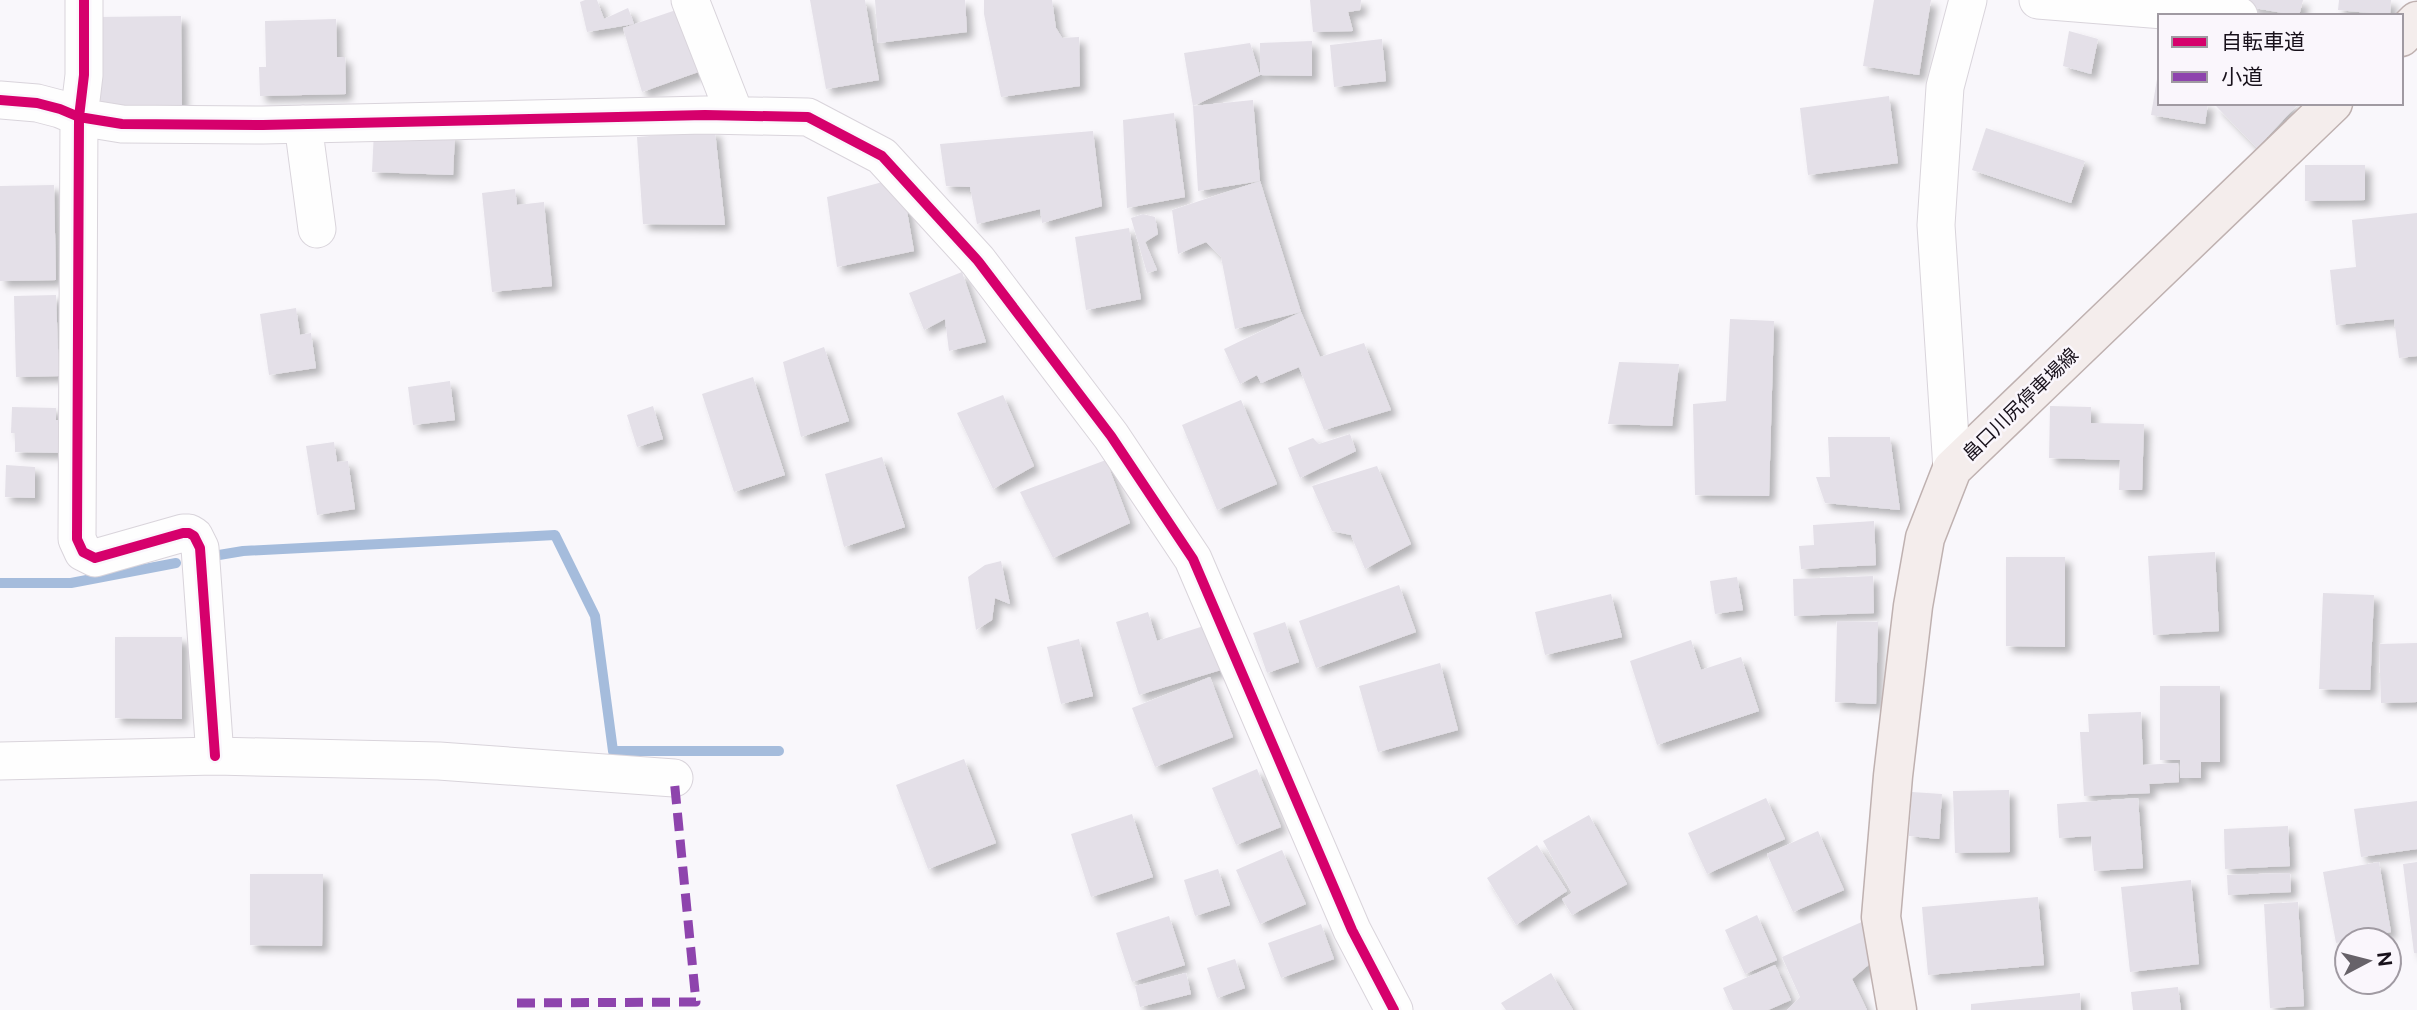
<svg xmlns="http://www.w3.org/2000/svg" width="2417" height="1010" font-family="'Public Sans','Noto Sans JP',sans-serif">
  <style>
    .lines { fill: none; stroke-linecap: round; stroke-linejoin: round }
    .stream { stroke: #a5bcdc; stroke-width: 10 }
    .building { fill: #e4e0e8; filter: url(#shadow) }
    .minor-casing { stroke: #d9d4db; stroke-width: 39 }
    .major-casing { stroke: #bfb1b0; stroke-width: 41 }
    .minor { stroke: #fefefe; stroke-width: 37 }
    .major { stroke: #f4edec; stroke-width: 38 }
    .quiet { stroke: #8e44ad; stroke-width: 9; stroke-dasharray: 18 9; stroke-linecap: butt }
    .cycleway-casing { stroke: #faf6fc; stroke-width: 15 }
    .cycleway { stroke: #d6006c; stroke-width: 10 }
    .labels { text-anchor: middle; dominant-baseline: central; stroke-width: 5; stroke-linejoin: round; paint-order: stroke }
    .street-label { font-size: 19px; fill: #18111b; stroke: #faf6fc }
  </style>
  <defs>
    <filter id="shadow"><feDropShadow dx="6" dy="6" stdDeviation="3.5" flood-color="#0004"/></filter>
  </defs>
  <rect width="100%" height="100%" fill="#f9f7fb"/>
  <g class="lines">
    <path class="stream" d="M 219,555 L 243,551 L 555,535 L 595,616 L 613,751 L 779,751
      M 0,583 L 71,583 L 176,563"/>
  </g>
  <path class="building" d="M 585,0 L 597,0 L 604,19 L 628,8 L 634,24 L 587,32 L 580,2 Z
    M 810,0 L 865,0 L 879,80 L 826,89 Z
    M 875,0 L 965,0 L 967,32 L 878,43 Z
    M 984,0 L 1052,0 L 1056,28 L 1062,38 L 1079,37 L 1080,86 L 1001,97 L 984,14 Z
    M 1310,0 L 1361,0 L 1360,10 L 1348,12 L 1353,31 L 1313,32 Z
    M 1874,0 L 1931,0 L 1919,75 L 1863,66 Z
    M 2250,0 L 2303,0 L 2299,16 L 2249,7 Z
    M 2339,0 L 2391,0 L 2390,15 L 2338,10 Z
    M 679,9 L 701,71 L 642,92 L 623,28 Z
    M 181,16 L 182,106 L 97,107 L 96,17 Z
    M 336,19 L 337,57 L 345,57 L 346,94 L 260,96 L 259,67 L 266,67 L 265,21 Z
    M 2069,31 L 2098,39 L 2091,74 L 2063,66 Z
    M 1382,39 L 1386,81 L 1334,87 L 1330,45 Z
    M 1312,41 L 1312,76 L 1260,75 L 1260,43 Z
    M 1250,43 L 1260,75 L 1193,106 L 1253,100 L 1260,181 L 1198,191 L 1193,106 L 1184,53 Z
    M 2158,73 L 2160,103 L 2208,103 L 2205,124 L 2151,115 Z
    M 1889,96 L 1898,163 L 1808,175 L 1800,108 Z
    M 2217,103 L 2299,103 L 2257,148 L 2216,106 Z
    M 1174,113 L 1185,197 L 1127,208 L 1123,120 Z
    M 1986,128 L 2085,161 L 2071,203 L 1972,170 Z
    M 374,131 L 455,135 L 453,175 L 372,172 Z
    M 715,131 L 725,225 L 643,224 L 637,137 Z
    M 1093,131 L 1102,206 L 1042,223 L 1040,209 L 977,224 L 970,187 L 946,186 L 940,144 Z
    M 2305,165 L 2365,165 L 2365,200 L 2305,201 Z
    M 901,177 L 914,251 L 837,267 L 827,197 Z
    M 1260,181 L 1301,312 L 1235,329 L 1221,257 L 1206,242 L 1178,254 L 1172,210 Z
    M 54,185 L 56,280 L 0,281 L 0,186 Z
    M 515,189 L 517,205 L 544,202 L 552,286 L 492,292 L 482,193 Z
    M 2417,213 L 2417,356 L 2399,358 L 2394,319 L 2336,325 L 2330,270 L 2356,267 L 2352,220 Z
    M 1143,214 L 1155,217 L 1158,234 L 1145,242 L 1157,270 L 1147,273 L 1131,218 Z
    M 1129,228 L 1141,299 L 1086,310 L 1075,237 Z
    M 962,272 L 986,342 L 949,351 L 945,319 L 924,330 L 909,293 Z
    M 56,295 L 59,376 L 16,377 L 14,296 Z
    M 296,308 L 300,335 L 311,333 L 316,368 L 269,375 L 260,314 Z
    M 1301,312 L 1320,357 L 1364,343 L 1391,410 L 1324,430 L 1299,367 L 1261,383 L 1257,375 L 1240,384 L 1224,349 Z
    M 1730,319 L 1774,321 L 1769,496 L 1695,495 L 1693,404 L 1726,401 Z
    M 824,347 L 849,421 L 801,437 L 783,362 Z
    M 1619,362 L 1679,364 L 1672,426 L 1608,424 Z
    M 753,377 L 785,475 L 734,492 L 702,394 Z
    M 450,381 L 455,420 L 413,425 L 408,387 Z
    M 1003,395 L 1034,466 L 993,489 L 957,413 Z
    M 1241,400 L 1277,484 L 1217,510 L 1182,425 Z
    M 653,406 L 663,439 L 637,447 L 627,415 Z
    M 2050,406 L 2091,407 L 2091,423 L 2144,424 L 2142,490 L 2119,490 L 2120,460 L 2049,458 Z
    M 12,407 L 56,408 L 56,420 L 65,420 L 64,453 L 15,452 L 15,433 L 11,433 Z
    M 1350,434 L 1356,451 L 1300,478 L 1288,448 L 1313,438 L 1319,444 Z
    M 1828,437 L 1890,437 L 1900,510 L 1825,503 L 1816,477 L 1830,477 Z
    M 334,442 L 337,462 L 348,461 L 355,509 L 317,515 L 306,446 Z
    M 882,457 L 905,527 L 844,547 L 825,474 Z
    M 1106,460 L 1130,523 L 1053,558 L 1020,492 Z
    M 6,465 L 35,467 L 35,498 L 5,497 Z
    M 1377,466 L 1411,544 L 1365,569 L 1351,535 L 1332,531 L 1312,486 Z
    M 1874,521 L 1876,565 L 1801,569 L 1799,546 L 1814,545 L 1813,525 Z
    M 2215,552 L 2219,631 L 2153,635 L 2148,556 Z
    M 2006,557 L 2065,557 L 2065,647 L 2006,646 Z
    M 1001,561 L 1010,604 L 995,598 L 992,620 L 976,630 L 968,577 L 985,565 Z
    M 1873,576 L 1874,613 L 1794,616 L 1793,579 Z
    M 1737,577 L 1743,610 L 1715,614 L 1710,581 Z
    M 1399,585 L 1416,632 L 1316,668 L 1299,621 Z
    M 2323,593 L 2374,595 L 2370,690 L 2319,689 Z
    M 1611,594 L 1622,637 L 1545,655 L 1535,612 Z
    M 1148,612 L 1157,641 L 1210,624 L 1224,669 L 1139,695 L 1116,622 Z
    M 1837,621 L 1878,622 L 1876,704 L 1835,702 Z
    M 1285,622 L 1299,662 L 1267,673 L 1253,633 Z
    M 115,637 L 182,637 L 182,719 L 115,718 Z
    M 1079,639 L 1093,696 L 1061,704 L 1047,647 Z
    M 1691,640 L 1701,670 L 1741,657 L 1759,711 L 1657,745 L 1630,661 Z
    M 2417,643 L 2417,702 L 2381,703 L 2379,644 Z
    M 1440,663 L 1458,730 L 1378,752 L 1359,686 Z
    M 1210,677 L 1233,737 L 1155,767 L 1132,708 Z
    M 2160,686 L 2220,686 L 2220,762 L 2201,762 L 2201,778 L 2180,778 L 2180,760 L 2160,760 Z
    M 2141,712 L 2143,765 L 2178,763 L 2179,782 L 2149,784 L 2150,793 L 2084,796 L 2080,732 L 2089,732 L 2088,714 Z
    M 964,759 L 996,843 L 928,869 L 896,785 Z
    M 1257,769 L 1281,827 L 1236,845 L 1212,788 Z
    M 2009,790 L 2010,852 L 1955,853 L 1953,791 Z
    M 1912,792 L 1942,794 L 1939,839 L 1909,836 Z
    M 1766,798 L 1785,839 L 1707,874 L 1688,833 Z
    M 2138,798 L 2143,868 L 2094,871 L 2091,836 L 2059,838 L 2057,804 Z
    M 2417,801 L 2417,849 L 2361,857 L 2354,809 Z
    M 1132,814 L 1153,877 L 1091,897 L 1071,834 Z
    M 1589,815 L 1627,884 L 1572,915 L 1562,899 L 1572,893 L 1543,841 Z
    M 2288,826 L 2290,866 L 2225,869 L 2224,829 Z
    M 1818,831 L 1844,890 L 1793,912 L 1767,854 Z
    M 1537,845 L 1567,891 L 1516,925 L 1487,878 Z
    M 1282,850 L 1306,904 L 1260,924 L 1236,870 Z
    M 2379,862 L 2391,932 L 2336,943 L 2323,872 Z
    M 2417,862 L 2417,953 L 2414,953 L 2403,864 Z
    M 1218,869 L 1230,905 L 1195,916 L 1184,880 Z
    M 2290,873 L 2291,892 L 2228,895 L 2227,875 Z
    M 250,874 L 323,874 L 322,946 L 250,945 Z
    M 2191,880 L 2199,964 L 2130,972 L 2121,887 Z
    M 2038,897 L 2044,965 L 1928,975 L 1922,907 Z
    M 2298,902 L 2304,1006 L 2270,1008 L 2264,904 Z
    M 1757,915 L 1777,960 L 1745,974 L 1725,930 Z
    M 1169,916 L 1185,965 L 1132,982 L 1116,933 Z
    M 1864,921 L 1879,956 L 1852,979 L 1867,1010 L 1787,1010 L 1800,997 L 1782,957 Z
    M 1321,924 L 1334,959 L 1281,978 L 1268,943 Z
    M 1235,959 L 1245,988 L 1217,998 L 1207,968 Z
    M 1775,965 L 1791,1000 L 1768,1010 L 1733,1010 L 1723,988 Z
    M 1186,973 L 1191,994 L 1140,1007 L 1135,986 Z
    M 1551,973 L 1573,1010 L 1506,1010 L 1501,1003 Z
    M 2178,987 L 2181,1010 L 2133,1010 L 2131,992 Z
    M 2080,993 L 2081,1010 L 1971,1010 L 1971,1004 Z"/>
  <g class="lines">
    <g class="minor-casing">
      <path id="minor" d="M 84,0 L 84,75 L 79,117 L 77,539 L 83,552 L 95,558 L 183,533 L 189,533 L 194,536 L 200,548 L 215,756
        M 690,0 L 735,115
        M 2038,0 L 2239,16
        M 0,100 L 37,103 L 60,109 L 79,117 L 122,124 L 263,125 L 705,115 L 808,117 L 882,156 L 978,261 L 1111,436 L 1193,559 L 1352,930 L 1394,1010
        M 303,124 L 317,229
        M 1952,469 L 1936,225 L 1945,87 L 1968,0
        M 0,761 L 215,756 L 439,761 L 674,778"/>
    </g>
    <g class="major-casing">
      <path id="major" d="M 2401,37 L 2417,21
        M 1897,1010 L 1881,917 L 1893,776 L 1913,606 L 1925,538 L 1952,469 L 2333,103"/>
    </g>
    <use href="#minor" class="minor"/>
    <use href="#major" class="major"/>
    <path class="quiet" d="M 517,1003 L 696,1002 L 674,778"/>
    <g class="cycleway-casing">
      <path id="cycleway" d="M 84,0 L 84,75 L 79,117 L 77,539 L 83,552 L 95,558 L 183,533 L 189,533 L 194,536 L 200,548 L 215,756
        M 0,100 L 37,103 L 60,109 L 79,117 L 122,124 L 263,125 L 705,115 L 808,117 L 882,156 L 978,261 L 1111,436 L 1193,559 L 1352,930 L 1394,1010"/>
    </g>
    <use href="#cycleway" class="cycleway"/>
  </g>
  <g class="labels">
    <g class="street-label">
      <text transform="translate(2020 404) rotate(-44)">畠口川尻停車場線</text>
    </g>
  </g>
  <rect x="2158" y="14" width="245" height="91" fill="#faf6fc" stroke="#a09aa2" stroke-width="2"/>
  <rect x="2172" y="37" width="35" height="10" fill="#d6006c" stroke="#a09aa2" stroke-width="2"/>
  <text x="2221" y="49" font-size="21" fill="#18111b">自転車道</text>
  <rect x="2172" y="72" width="35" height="10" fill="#8e44ad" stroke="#a09aa2" stroke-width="2"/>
  <text x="2221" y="84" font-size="21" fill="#18111b">小道</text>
  <g transform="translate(2368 961) rotate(83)"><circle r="33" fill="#faf6fc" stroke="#a09aa2" stroke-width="2"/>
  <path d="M0-5L12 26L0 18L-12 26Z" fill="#676269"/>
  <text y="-10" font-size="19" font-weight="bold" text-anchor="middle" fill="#18111b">N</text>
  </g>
</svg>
